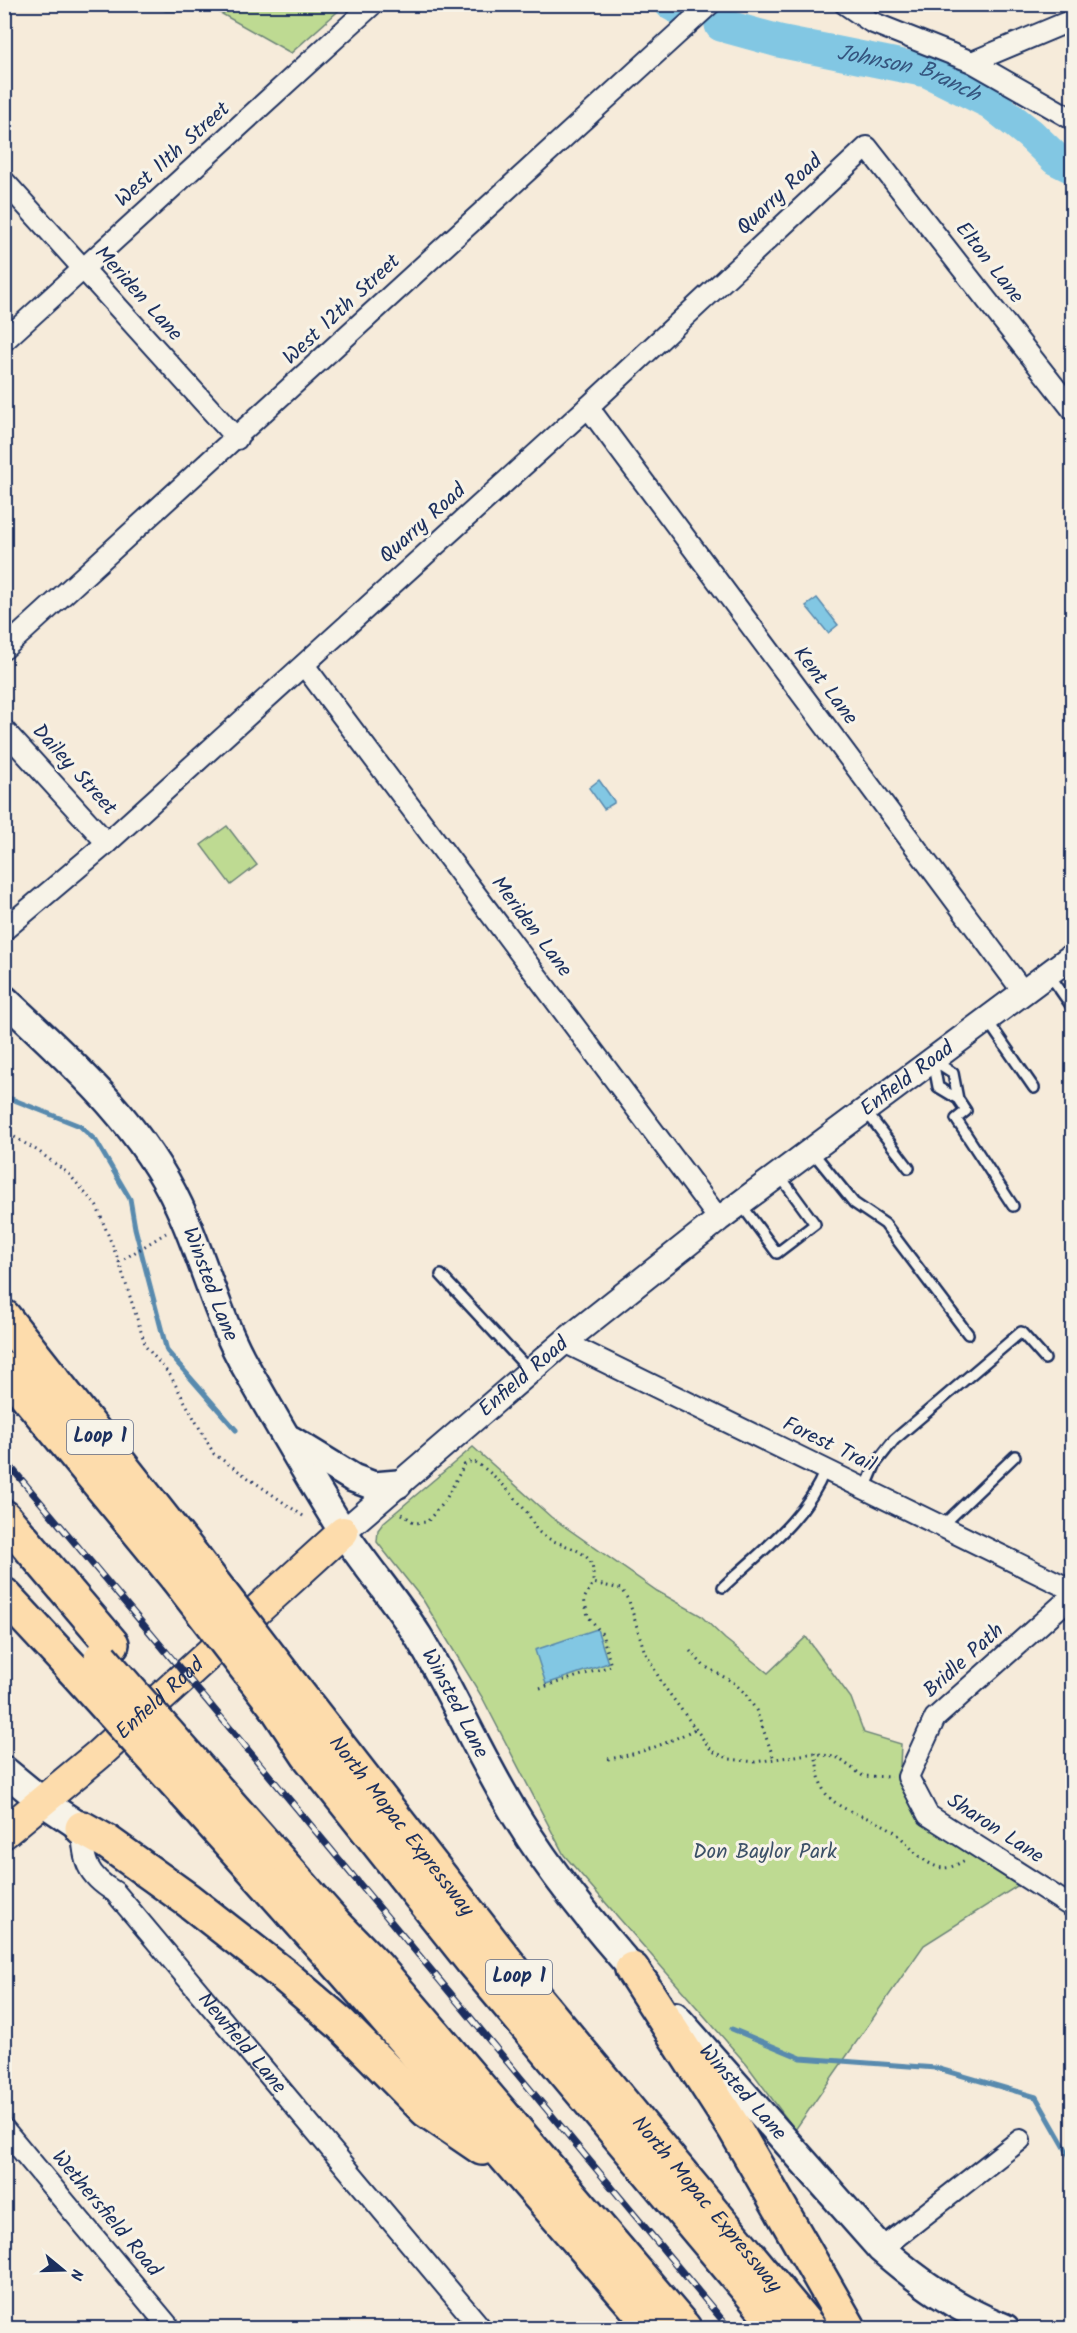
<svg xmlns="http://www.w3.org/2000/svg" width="1077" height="2333" font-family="Kalam,sans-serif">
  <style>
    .green { fill: #beda92; stroke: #6c8478; stroke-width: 1.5 }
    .water { fill: #82c7e3; stroke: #598aae; stroke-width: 1.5 }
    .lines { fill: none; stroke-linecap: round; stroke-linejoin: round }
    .stream { stroke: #598aae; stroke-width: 5 }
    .river { stroke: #82c7e3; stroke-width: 33 }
    .service-casing { stroke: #1b2f5e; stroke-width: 14 }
    .minor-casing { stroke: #1b2f5e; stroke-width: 24 }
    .tertiary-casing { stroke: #1b2f5e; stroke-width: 28 }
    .secondary-casing { stroke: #1b2f5e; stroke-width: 32 }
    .primary-casing { stroke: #1b2f5e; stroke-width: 34 }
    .motorway-casing { stroke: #1b2f5e; stroke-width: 38 }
    .path { stroke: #1b2f5e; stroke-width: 3; stroke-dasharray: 1.5 4.5; stroke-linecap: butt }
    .service { stroke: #f7f3e8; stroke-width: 9 }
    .minor { stroke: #f7f3e8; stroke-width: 20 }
    .tertiary { stroke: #f7f3e8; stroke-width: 24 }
    .secondary { stroke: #f7f3e8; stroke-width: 27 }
    .primary { stroke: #fddcac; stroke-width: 30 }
    .motorway { stroke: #fddcac; stroke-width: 33 }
    .rail-casing { stroke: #1b2f5e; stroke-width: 7 }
    .rail { stroke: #f7f3e8; stroke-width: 4.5; stroke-dasharray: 14; stroke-linecap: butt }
    .motorway-bridge-casing { stroke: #1b2f5e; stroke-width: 38; stroke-linecap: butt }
    .motorway-bridge { stroke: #fddcac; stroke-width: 33 }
    .labels { text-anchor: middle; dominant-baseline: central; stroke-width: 6; stroke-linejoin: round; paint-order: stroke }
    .shield { fill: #f7f3e8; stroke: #5d6a87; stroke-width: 1.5 }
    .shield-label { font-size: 20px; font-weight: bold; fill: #1b2f5e }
    .street-label { font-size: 21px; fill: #1b2f5e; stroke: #f7f3e8 }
    .park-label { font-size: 21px; fill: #3c5168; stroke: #f7f3e8 }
    .water-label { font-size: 22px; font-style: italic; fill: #35557f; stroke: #f7f3e8 }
  </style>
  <rect width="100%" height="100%" fill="#f6ebda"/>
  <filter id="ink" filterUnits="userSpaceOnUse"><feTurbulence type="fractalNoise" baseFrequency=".0167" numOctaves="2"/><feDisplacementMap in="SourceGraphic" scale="12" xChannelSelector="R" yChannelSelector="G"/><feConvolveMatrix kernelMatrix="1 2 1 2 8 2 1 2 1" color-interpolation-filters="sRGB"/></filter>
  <g filter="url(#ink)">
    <path class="green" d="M 145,5 L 345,5 L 291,53 L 215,10 L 166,11 Z
      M 227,826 L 257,865 L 231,885 L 201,845 Z
      M 473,1447 L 551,1517 L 657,1591 L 700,1615 L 725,1639 L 768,1673 L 806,1637 L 851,1698 L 864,1733 L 901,1744 L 900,1767 L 907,1792 L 1022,1883 L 924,1945 L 795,2130 L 747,2065 L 564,1855 L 482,1697 L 423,1600 L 377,1542 L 378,1530 L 384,1522 Z"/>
    <path class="water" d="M 817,598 L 838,625 L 828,633 L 806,606 Z
      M 599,780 L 614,801 L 614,803 L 604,809 L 589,788 Z
      M 597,1629 L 608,1663 L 546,1684 L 535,1650 Z"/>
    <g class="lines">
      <path class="stream" d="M 4,1096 L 80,1126 L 96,1141 L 130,1199 L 135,1228 L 167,1351 L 236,1430
        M 732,2029 L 801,2058 L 936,2068 L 1036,2097 L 1072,2160"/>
      <g class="river">
        <path d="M 671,4 L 680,9"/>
        <path id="s1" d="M 721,25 L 779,41 L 927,71 L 991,103 L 1030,134 L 1056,159 L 1072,167"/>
      </g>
      <g class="service-casing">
        <path id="service" d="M 1049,974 L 1072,1007
          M 987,1020 L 1034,1088
          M 933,1060 L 953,1073 L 958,1099 L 938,1087 Z
          M 958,1099 L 966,1111 L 956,1119 L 1013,1206
          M 865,1110 L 909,1168
          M 811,1150 L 854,1203 L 885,1224 L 968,1334
          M 740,1203 L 777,1253 L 815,1224 L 780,1176
          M 441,1275 L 530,1371
          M 865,1489 L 876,1463 L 894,1440 L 1021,1332 L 1045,1359
          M 942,1526 L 1015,1456
          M 723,1587 C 760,1552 806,1519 825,1470"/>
      </g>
      <g class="minor-casing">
        <g id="minor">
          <path d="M 845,4 L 871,22 L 972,62 L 1072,119"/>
          <path d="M 972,62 L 1072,20"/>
          <path d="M 4,181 L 237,439"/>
          <path d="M 4,341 L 373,4"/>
          <path d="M 588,407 L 1024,993"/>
          <path d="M 4,649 L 710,4"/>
          <path d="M 304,665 L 719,1219"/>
          <path d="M 4,730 L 107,843"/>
          <path d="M 4,930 L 107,843 L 588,407 L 867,147 L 1072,409"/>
          <path d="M 564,1342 L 1072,1590"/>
          <path d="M 1072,1596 L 935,1718 L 908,1777 L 928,1815 L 1072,1907"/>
          <path id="s2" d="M 82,1828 C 83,1860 86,1875 115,1892 L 481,2328"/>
          <path d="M 4,2129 L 170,2328"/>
          <path d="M 881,2249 L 1020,2140"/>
        </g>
      </g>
      <g class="tertiary-casing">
        <g id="tertiary">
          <path id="s3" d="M 343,1532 L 564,1342 L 719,1219 L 1072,956"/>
        </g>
      </g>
      <g class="secondary-casing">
        <g id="secondary">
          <path id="s4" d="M 4,999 C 71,1062 140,1122 179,1206 C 204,1260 218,1320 248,1371 C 278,1424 309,1478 342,1530 C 365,1566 395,1599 418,1636 C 454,1695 481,1760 518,1819 C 554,1878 599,1932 645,1983"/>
          <path d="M 291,1440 L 353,1478 L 374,1486 L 398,1484"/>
          <path d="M 4,1770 L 43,1802 L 82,1828"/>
          <path id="s5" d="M 675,2016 L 881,2249 C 920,2283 957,2309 1005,2328"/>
        </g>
      </g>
      <g class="primary-casing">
        <g id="primary">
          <path id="s6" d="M 4,1833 L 98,1755 L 343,1532"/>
        </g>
      </g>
      <g class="motorway-casing">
        <g id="motorway">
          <path d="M 4,1317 L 194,1558"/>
          <path d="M 4,1368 L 176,1577"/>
          <path d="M 4,1517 L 112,1644"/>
          <path d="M 4,1595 L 72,1668"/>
          <path id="s7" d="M 292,1686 L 528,1989 L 809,2328"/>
          <path d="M 277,1708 L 308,1755 L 472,1961 L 780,2328"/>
          <path d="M 209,1781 L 335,1924 L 376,1966 L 684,2328"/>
          <path d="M 186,1794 L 347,1974 L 654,2328"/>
          <path d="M 82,1828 L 107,1842 L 188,1900 L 284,1975 L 340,2023 L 426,2110 L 482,2148"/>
          <path d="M 632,1969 L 735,2129 L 849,2328"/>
        </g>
      </g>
      <path class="path" d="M 4,1131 L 38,1151 L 69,1174 L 97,1207 L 119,1262 L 146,1347 L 170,1375 L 214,1454 L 306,1518
        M 119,1262 L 166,1233
        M 402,1514 L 415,1523 L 427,1522 L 446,1499 L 464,1465 L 472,1461 C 493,1471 511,1493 526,1511 C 531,1517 533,1526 538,1531 C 553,1546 577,1544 590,1561 C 594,1567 593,1576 593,1583 L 621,1589 L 629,1601 L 644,1650 L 663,1685 L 712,1751 L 730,1759 L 755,1762 L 815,1753 L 838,1758 L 863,1776 L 891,1777
        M 690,1651 L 704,1666 L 733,1682 L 745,1693 L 756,1710 L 774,1759
        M 540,1688 L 611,1666 L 602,1634 L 588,1616 L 584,1599 L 593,1583
        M 815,1753 C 818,1767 818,1787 829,1797 C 846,1815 875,1817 895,1832 C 909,1844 919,1861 938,1867 C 949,1870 956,1865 965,1860
        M 608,1759 C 640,1754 666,1744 695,1729"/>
      <use href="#service" class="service"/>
      <use href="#minor" class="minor"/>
      <use href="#tertiary" class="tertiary"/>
      <use href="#secondary" class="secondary"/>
      <use href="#primary" class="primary"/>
      <use href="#motorway" class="motorway"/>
      <g class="rail-casing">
        <path id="rail" d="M 4,1459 C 248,1747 487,2039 729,2328"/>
      </g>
      <use href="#rail" class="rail"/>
      <g class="motorway-bridge-casing">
        <path id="motorway-bridge" d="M 194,1558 L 292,1686
          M 176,1577 L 277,1708
          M 101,1658 L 209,1781
          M 72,1668 L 186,1794"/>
      </g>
      <use href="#motorway-bridge" class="motorway-bridge"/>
    </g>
  </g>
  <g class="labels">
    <g class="shield">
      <rect x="67" y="1420" width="66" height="34" rx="4.5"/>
      <rect x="486" y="1960" width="66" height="34" rx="4.5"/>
    </g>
    <g class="shield-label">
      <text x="100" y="1437">Loop 1</text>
      <text x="519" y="1977">Loop 1</text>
    </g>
    <g class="street-label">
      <text transform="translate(173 155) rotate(-42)">West 11th Street</text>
      <text transform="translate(780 195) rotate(-43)">Quarry Road</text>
      <text transform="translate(989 263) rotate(52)">Elton Lane</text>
      <text transform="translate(138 294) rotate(48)">Meriden Lane</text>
      <text transform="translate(342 310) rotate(-43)">West 12th Street</text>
      <text transform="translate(423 524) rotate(-42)">Quarry Road</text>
      <text transform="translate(825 686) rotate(53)">Kent Lane</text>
      <text transform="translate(74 770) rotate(48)">Dailey Street</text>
      <text transform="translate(531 927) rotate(53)">Meriden Lane</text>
      <text stroke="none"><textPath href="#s3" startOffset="724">Enfield Road</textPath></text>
      <text stroke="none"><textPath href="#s4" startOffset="357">Winsted Lane</textPath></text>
      <text stroke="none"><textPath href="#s3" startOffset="238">Enfield Road</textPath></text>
      <text transform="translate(829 1445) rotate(26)">Forest Trail</text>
      <text transform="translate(964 1661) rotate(-42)">Bridle Path</text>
      <text stroke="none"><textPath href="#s6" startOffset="206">Enfield Road</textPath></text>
      <text stroke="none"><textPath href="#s4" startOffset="844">Winsted Lane</textPath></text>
      <text stroke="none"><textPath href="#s7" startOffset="178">North Mopac Expressway</textPath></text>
      <text transform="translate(995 1829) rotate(33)">Sharon Lane</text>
      <text stroke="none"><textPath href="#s2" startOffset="274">Newfield Lane</textPath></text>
      <text stroke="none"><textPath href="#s5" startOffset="102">Winsted Lane</textPath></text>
      <text stroke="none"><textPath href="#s7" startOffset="664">North Mopac Expressway</textPath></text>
      <text transform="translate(106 2214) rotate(50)">Wethersfield Road</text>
    </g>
    <g class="park-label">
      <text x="765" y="1852">Don Baylor Park</text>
    </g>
    <g class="water-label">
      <text stroke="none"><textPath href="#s1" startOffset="194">Johnson Branch</textPath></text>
    </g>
  </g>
  <rect width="1077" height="2333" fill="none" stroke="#f7f3e8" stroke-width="24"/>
  <rect x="12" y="12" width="1053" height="2309" fill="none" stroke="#1b2f5e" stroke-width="2" filter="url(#ink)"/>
  <g transform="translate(63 2270) rotate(109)" stroke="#f7f3e8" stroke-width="4.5" paint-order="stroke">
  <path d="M0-4.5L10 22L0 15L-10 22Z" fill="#1b2f5e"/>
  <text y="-9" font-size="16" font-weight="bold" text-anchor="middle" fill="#1b2f5e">N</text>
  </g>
</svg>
